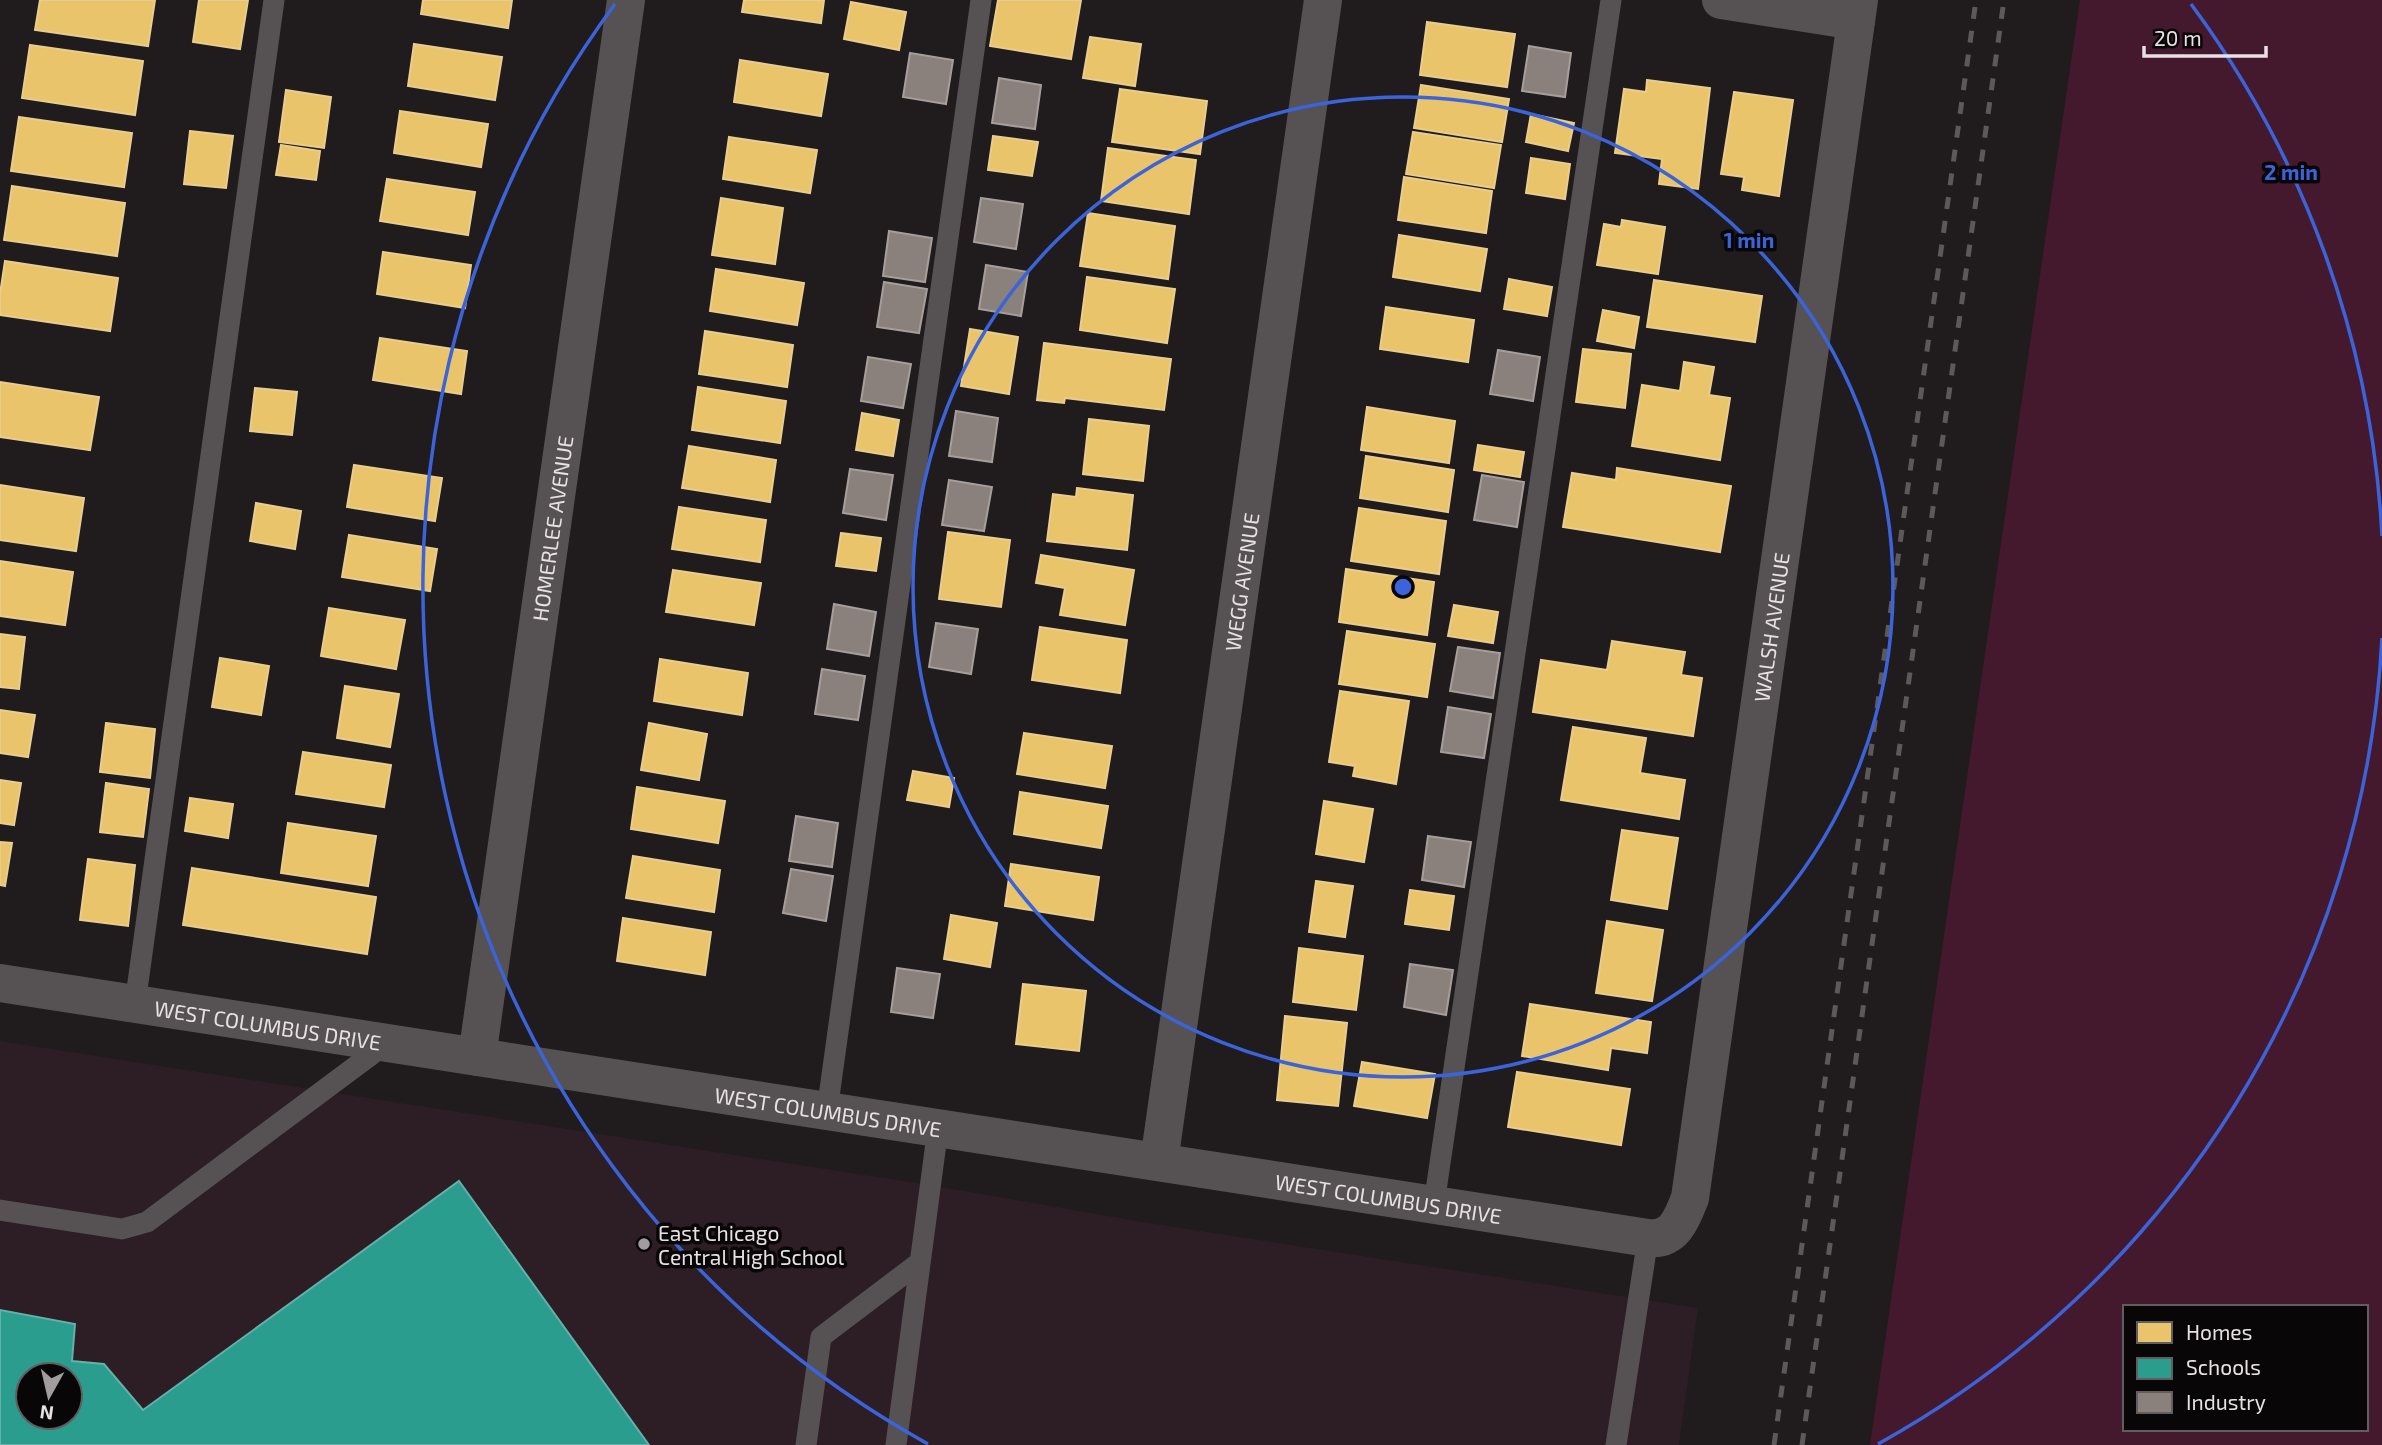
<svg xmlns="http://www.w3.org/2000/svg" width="2382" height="1445" font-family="'Exo 2',sans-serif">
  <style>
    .built { fill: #2c1e24; fill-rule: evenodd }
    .green { fill: #45192d; fill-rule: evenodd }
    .homes { fill: #e9c46a; stroke: #e9cd8e; stroke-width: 2 }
    .schools { fill: #2a9d8f; stroke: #63b1a8; stroke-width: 2; fill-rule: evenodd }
    .industry { fill: #8a817c; stroke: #a69e9b; stroke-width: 2 }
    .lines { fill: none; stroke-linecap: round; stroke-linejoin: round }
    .service { stroke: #565254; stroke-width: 21 }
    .minor { stroke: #565254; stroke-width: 38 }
    .rail { stroke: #5c595a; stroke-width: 5; stroke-dasharray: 12 12; stroke-linecap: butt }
    .ring { fill: none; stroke: #3b64da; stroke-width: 3.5 }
    .poi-dot { fill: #a29c9e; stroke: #090607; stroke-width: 2.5 }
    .labels { text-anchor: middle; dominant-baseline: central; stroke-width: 7; stroke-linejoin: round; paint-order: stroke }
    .street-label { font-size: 21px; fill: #e8e1e3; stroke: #090607 }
    .poi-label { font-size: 21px; fill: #e8e1e3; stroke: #090607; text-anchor: start }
    .centre { fill: #3b64da; stroke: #090607; stroke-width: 3.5 }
    .ring-label { font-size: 21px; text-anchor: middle; font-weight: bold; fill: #3b64da; stroke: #090607; stroke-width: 7; stroke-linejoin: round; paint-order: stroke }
  </style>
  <rect width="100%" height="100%" fill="#201b1d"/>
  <path class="built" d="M 0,1041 L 929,1185 L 1149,1223 L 1698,1308 L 1679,1445 L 0,1445 ZM 28,1375 L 70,1375 L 70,1417 L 28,1417 Z"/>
  <path class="green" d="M 2080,0 L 2382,0 L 2382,1445 L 1870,1445 ZM 2125,1307 L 2366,1307 L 2366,1429 L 2125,1429 Z"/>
  <path class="homes" d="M 40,0 L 155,0 L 148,46 L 35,30 Z
    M 199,0 L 248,0 L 240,49 L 193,42 Z
    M 423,0 L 512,0 L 508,28 L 421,14 Z
    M 744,0 L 824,0 L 821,23 L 742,12 Z
    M 998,0 L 1081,0 L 1071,59 L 990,46 Z
    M 851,2 L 906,12 L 899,50 L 844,39 Z
    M 1427,22 L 1515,34 L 1507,87 L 1420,75 Z
    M 1090,37 L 1141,44 L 1135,86 L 1083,78 Z
    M 414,44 L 502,57 L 495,100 L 408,86 Z
    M 30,45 L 143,61 L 135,115 L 22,98 Z
    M 740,60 L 828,74 L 821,116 L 734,102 Z
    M 1647,80 L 1710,88 L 1698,189 L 1659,184 L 1662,159 L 1615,153 L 1624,89 L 1646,92 Z
    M 1421,85 L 1509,99 L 1502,142 L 1414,128 Z
    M 1120,89 L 1207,101 L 1200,154 L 1112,142 Z
    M 286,90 L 331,97 L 324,148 L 279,142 Z
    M 1734,92 L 1793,100 L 1779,196 L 1742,190 L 1744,177 L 1721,174 Z
    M 400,111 L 488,124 L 481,167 L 394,153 Z
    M 1531,114 L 1574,123 L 1568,151 L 1526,142 Z
    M 19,117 L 132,133 L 124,187 L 11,171 Z
    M 190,131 L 233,136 L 226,188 L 184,184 Z
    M 1413,132 L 1501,145 L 1494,188 L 1406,174 Z
    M 993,136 L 1038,142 L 1032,176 L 988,170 Z
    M 729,137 L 817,150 L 810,193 L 723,179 Z
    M 281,145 L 320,151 L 316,180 L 276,175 Z
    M 1108,148 L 1196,160 L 1189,214 L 1101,201 Z
    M 1531,158 L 1570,164 L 1565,199 L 1526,193 Z
    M 1404,177 L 1492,191 L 1486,233 L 1398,220 Z
    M 387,179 L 475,192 L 468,235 L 380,221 Z
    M 12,186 L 125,203 L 117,256 L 4,240 Z
    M 721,198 L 783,208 L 775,264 L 712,255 Z
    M 1088,213 L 1175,226 L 1168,279 L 1080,266 Z
    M 1622,220 L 1665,227 L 1658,274 L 1597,265 L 1604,224 L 1621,227 Z
    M 1399,235 L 1487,249 L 1480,291 L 1393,277 Z
    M 383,252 L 471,265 L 465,308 L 377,294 Z
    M 5,261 L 118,278 L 110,331 L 0,315 L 0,294 Z
    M 716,269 L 804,283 L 797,325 L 710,311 Z
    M 1087,277 L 1175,289 L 1167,343 L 1080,330 Z
    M 1509,279 L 1552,287 L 1547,316 L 1504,309 Z
    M 1654,280 L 1762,296 L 1755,342 L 1647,327 Z
    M 1386,307 L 1474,320 L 1468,362 L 1380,349 Z
    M 1603,310 L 1639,317 L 1634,348 L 1597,341 Z
    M 970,329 L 1018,337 L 1009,394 L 961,386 Z
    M 705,331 L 793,345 L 787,387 L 699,374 Z
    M 380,338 L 467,351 L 461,394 L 373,380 Z
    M 1044,343 L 1171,359 L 1164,410 L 1065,398 L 1064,403 L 1037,400 Z
    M 1583,349 L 1631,354 L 1625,408 L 1576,402 Z
    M 1684,362 L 1714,367 L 1709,395 L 1730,398 L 1720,460 L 1632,446 L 1642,385 L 1680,391 Z
    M 0,382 L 99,397 L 90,450 L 0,437 Z
    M 698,387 L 786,401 L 780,443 L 692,430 Z
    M 255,388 L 297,392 L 292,435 L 250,431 Z
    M 1367,407 L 1455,421 L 1449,463 L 1361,450 Z
    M 862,413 L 899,420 L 893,456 L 856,450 Z
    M 1089,419 L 1149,426 L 1143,481 L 1083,474 Z
    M 1478,445 L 1524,452 L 1520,477 L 1474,470 Z
    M 689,446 L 776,460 L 770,502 L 682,488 Z
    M 1366,456 L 1454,470 L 1448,512 L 1360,498 Z
    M 354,465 L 442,478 L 435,521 L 347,507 Z
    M 1617,468 L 1731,486 L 1720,552 L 1563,527 L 1572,473 L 1616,480 Z
    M 0,485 L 84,498 L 76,551 L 0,540 Z
    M 1077,488 L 1133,495 L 1127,550 L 1047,541 L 1053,494 L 1076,497 Z
    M 256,503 L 301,511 L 295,549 L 250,541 Z
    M 679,507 L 766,520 L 760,562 L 672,549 Z
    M 1359,508 L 1446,521 L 1439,574 L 1351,561 Z
    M 948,532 L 1010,540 L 1001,607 L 939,599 Z
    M 841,533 L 881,538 L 876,571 L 836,566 Z
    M 349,535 L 437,549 L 430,591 L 342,577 Z
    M 1041,555 L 1134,570 L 1125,625 L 1060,615 L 1065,588 L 1036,583 Z
    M 0,561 L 73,572 L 65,625 L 0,616 Z
    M 1346,569 L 1434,582 L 1427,635 L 1339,622 Z
    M 673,570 L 761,583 L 754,625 L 666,612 Z
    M 1454,605 L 1498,612 L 1493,643 L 1448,636 Z
    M 329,608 L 405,620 L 396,669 L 321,656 Z
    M 1040,627 L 1127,640 L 1120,693 L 1032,680 Z
    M 1347,631 L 1435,644 L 1427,697 L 1339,684 Z
    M 0,634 L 25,637 L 19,689 L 0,687 Z
    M 1612,641 L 1685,652 L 1681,675 L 1702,678 L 1693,736 L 1533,712 L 1541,660 L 1607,670 Z
    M 220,658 L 269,666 L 261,715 L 212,707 Z
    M 660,659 L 748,673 L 742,715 L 654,701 Z
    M 345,686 L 399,694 L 390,747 L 337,738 Z
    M 1340,691 L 1409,701 L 1396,784 L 1353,776 L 1355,766 L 1329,762 Z
    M 0,710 L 35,715 L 28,757 L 0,753 Z
    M 106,723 L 155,729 L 150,778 L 100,772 Z
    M 649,723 L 707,734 L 699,780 L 641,770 Z
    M 1573,727 L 1646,738 L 1640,773 L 1685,780 L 1679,819 L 1561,800 Z
    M 1024,733 L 1112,746 L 1105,788 L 1017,774 Z
    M 303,752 L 391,765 L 384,807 L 296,794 Z
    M 913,771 L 954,778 L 949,807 L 907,800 Z
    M 0,780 L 21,783 L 14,825 L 0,823 Z
    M 106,783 L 149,789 L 143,837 L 100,832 Z
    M 637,787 L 725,801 L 718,843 L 631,829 Z
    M 1020,792 L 1108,806 L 1101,848 L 1014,834 Z
    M 190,798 L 233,804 L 228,838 L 185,831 Z
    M 1324,801 L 1373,809 L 1364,862 L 1316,854 Z
    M 288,823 L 376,836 L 368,886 L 281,873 Z
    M 1622,830 L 1678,838 L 1667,909 L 1611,900 Z
    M 0,842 L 12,843 L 5,886 L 0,885 Z
    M 633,856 L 720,870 L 714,912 L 626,898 Z
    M 88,859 L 135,865 L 128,926 L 80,920 Z
    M 1011,864 L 1099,877 L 1093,920 L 1005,906 Z
    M 192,868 L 376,897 L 367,954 L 183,925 Z
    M 1316,881 L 1353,886 L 1345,937 L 1309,932 Z
    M 1410,890 L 1454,896 L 1449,930 L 1405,924 Z
    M 951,915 L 997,923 L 990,967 L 944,959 Z
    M 623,918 L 711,932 L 705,975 L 617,961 Z
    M 1607,921 L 1663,930 L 1652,1001 L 1596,993 Z
    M 1299,948 L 1363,956 L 1356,1010 L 1293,1002 Z
    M 1023,984 L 1086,991 L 1079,1051 L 1016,1044 Z
    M 1530,1004 L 1651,1022 L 1647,1053 L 1611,1048 L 1608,1070 L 1522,1056 Z
    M 1285,1016 L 1347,1023 L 1338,1106 L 1277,1100 Z
    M 1362,1062 L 1435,1074 L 1427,1118 L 1354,1106 Z
    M 1517,1072 L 1630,1089 L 1621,1145 L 1508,1127 Z"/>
  <path class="schools" d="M 459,1181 L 649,1445 L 0,1445 L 0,1310 L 75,1324 L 72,1361 L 104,1364 L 143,1410 ZM 28,1375 L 70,1375 L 70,1417 L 28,1417 Z"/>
  <path class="industry" d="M 1529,46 L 1571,53 L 1565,97 L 1522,91 Z
    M 910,53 L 953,60 L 946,104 L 903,97 Z
    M 999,78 L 1041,85 L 1035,129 L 992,123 Z
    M 981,198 L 1023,204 L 1016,249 L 974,242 Z
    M 889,231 L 932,238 L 925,282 L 883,276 Z
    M 986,265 L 1028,272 L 1021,316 L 979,309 Z
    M 884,282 L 927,289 L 919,333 L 877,327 Z
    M 1498,350 L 1540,357 L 1533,401 L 1490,394 Z
    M 868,357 L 911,364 L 903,408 L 861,401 Z
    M 956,411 L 998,418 L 992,462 L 949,456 Z
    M 850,469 L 893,475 L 886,520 L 843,513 Z
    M 1482,475 L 1524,482 L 1517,527 L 1474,520 Z
    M 949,480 L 992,487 L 984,531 L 942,525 Z
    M 834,604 L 876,612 L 869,656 L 827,649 Z
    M 936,623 L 978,629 L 971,674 L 929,667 Z
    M 1458,647 L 1500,653 L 1493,698 L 1450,691 Z
    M 822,669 L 865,676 L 858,720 L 815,714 Z
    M 1448,707 L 1491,714 L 1484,758 L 1441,752 Z
    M 796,816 L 838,823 L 832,867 L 789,861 Z
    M 1428,836 L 1471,842 L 1464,887 L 1422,880 Z
    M 791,869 L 833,876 L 826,921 L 783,913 Z
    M 1410,964 L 1453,970 L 1446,1015 L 1404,1007 Z
    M 897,968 L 940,974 L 933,1018 L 891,1012 Z"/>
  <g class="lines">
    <path class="service" d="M 135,1004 L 274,0
      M 827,1111 L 981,0
      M 1434,1204 L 1611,0
      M 0,1210 L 122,1229 L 147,1222 L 387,1043
      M 806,1445 L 821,1337 L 920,1262
      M 896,1445 L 938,1128
      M 1616,1445 L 1648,1238"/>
    <g class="minor">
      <path d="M 1721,0 L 1856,21"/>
      <path id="s1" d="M 0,983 L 1648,1238 C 1674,1241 1682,1219 1690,1198 L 1859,0"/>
      <path id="s2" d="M 477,1057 L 626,0"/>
      <path id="s3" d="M 1159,1162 L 1323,0"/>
    </g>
    <path class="rail" d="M 1774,1445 L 1976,0
      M 1802,1445 L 2004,0"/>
  </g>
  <g class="ring">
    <circle cx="1403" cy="587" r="490"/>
    <path d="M2382 638A980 980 0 0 1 1878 1444M928 1444A980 980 0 0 1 615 4M2191 4A980 980 0 0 1 2382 536"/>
  </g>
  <circle class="poi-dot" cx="644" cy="1244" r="7"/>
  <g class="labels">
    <g class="street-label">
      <text stroke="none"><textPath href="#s2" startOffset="534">HOMERLEE AVENUE</textPath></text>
      <text stroke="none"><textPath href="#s3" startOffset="586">WEGG AVENUE</textPath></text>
      <text stroke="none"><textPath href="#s1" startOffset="2308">WALSH AVENUE</textPath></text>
      <text stroke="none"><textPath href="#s1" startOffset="271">WEST COLUMBUS DRIVE</textPath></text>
      <text stroke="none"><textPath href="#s1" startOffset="838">WEST COLUMBUS DRIVE</textPath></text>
      <text stroke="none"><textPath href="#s1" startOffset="1405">WEST COLUMBUS DRIVE</textPath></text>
    </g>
    <g class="poi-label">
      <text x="658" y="1232">East Chicago<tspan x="658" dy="24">Central High School</tspan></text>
    </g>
  </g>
  <circle cx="1403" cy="587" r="10" class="centre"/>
  <g class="ring-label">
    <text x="2291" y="180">2 min</text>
    <text x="1749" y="248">1 min</text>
  </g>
  <rect x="2123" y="1305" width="245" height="126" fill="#090607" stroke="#625e5f" stroke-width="2"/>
  <rect x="2137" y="1322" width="35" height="21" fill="#e9c46a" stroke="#625e5f" stroke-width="2"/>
  <text x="2186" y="1340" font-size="21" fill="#e8e1e3">Homes</text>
  <rect x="2137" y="1358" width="35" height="21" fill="#2a9d8f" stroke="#625e5f" stroke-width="2"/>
  <text x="2186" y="1375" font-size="21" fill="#e8e1e3">Schools</text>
  <rect x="2137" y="1392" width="35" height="21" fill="#8a817c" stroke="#625e5f" stroke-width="2"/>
  <text x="2186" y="1410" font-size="21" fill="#e8e1e3">Industry</text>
  <g transform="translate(49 1396) rotate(188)"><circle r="33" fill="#090607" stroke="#625e5f" stroke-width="2"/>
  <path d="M0-5L12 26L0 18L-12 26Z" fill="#a29c9e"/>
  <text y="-10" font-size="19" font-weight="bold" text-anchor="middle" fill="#e8e1e3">N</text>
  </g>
  <path d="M2144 46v10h122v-10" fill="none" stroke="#e8e1e3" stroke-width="3.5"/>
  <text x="2154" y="46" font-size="21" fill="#e8e1e3" stroke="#090607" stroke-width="5" paint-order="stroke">20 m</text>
</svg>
